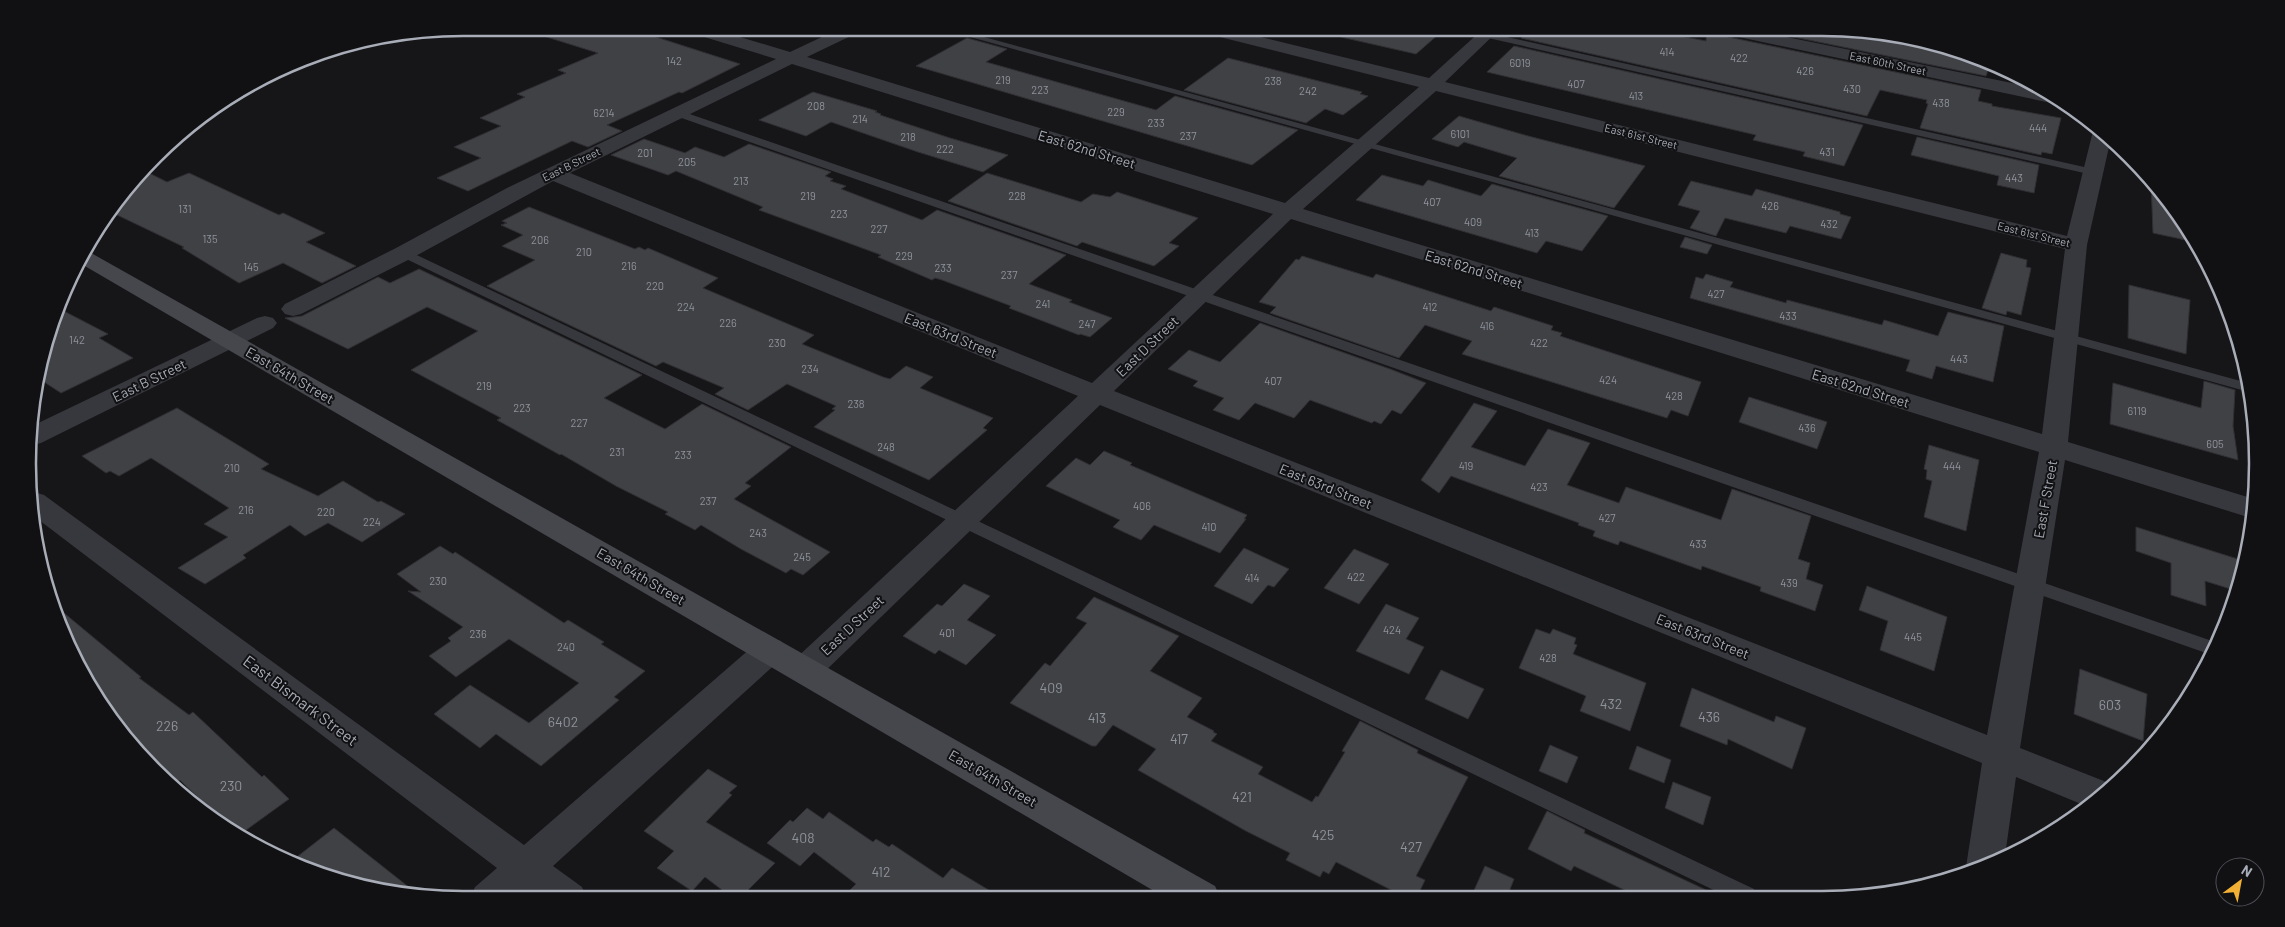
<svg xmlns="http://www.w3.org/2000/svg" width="2285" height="927" font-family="Barlow,sans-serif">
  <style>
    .building { fill: #404145; stroke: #303034 }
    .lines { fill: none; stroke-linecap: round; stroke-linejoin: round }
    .lane { fill: #37383d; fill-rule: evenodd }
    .street { fill: #37383d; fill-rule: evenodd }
    .secondary { fill: #45474d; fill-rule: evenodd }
    .labels { text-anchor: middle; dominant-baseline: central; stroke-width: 4; stroke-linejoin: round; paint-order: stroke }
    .number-label { font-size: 11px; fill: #8e929b }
    .far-street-label { font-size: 11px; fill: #a8adb8; stroke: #111113 }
    .street-label { font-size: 14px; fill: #a8adb8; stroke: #111113 }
    .near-number-label { font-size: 14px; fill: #8e929b }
    .near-street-label { font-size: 16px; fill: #a8adb8; stroke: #111113 }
    .rim { fill: none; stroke: #a8adb8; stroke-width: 2.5 }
  </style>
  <rect width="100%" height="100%" fill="#161618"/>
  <path class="building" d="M 535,28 L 628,28 L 740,64 L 682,93 L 679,92 L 607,125 L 622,131 L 588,147 L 572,141 L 468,191 L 437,178 L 481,158 L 454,147 L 501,126 L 480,118 L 525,97 L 517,94 L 566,73 L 558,70 L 598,53 L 534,33 Z
    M 1342,28 L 1415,28 L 1440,33 L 1416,54 L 1341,37 Z
    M 1532,28 L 1639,28 L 1706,41 L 1707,28 L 1710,28 L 1714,34 L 1981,90 L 1978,101 L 1992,104 L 1992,106 L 2061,118 L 2052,154 L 2042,152 L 2041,155 L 1920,128 L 1928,104 L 1926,103 L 1927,100 L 1880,90 L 1867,116 L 1521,38 Z
    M 1749,28 L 1822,28 L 1961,51 L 1990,64 L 1986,76 Z
    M 967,38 L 1007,49 L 986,62 L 1156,110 L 1175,96 L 1298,130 L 1252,165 L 916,66 Z
    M 1514,46 L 1863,125 L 1844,166 L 1803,156 L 1805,152 L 1753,140 L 1756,135 L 1487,72 Z
    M 1228,58 L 1362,92 L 1360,94 L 1368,96 L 1343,115 L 1325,109 L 1306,123 L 1184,90 Z
    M 813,92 L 877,111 L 875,112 L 881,114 L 880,115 L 950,138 L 1008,155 L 983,172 L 918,152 L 831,122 L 806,136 L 759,120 Z
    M 1459,116 L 1528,136 L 1645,166 L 1614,208 L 1499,176 L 1517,158 L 1464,142 L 1458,147 L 1432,139 Z
    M 1917,137 L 2039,165 L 2034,193 L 1997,185 L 1999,176 L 1911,155 Z
    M 644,139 L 685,153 L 695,147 L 724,157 L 749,144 L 831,172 L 825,176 L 833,179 L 830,181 L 846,186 L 841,189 L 922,220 L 937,210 L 1066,255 L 1029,284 L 1072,300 L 1069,302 L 1112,318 L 1090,337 L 1080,334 L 1079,335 L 1009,308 L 1011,306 L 942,280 L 935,278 L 932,280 L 878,257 L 881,255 L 759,210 L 763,207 L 676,171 L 668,175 L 611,155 Z
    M 147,172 L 167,182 L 189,173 L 279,215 L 283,213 L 325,233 L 306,242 L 356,266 L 322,283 L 283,263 L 239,283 L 182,248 L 184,247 L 113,213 Z
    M 987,173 L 1081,202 L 1093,194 L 1110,197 L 1117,192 L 1198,218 L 1169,243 L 1179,246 L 1154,266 L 1082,242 L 1077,246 L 948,201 Z
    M 1382,175 L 1423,186 L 1428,180 L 1481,196 L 1492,184 L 1608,216 L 1582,251 L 1546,241 L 1537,253 L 1356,200 Z
    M 1691,181 L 1752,196 L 1756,189 L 1840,212 L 1840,214 L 1851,217 L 1841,239 L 1790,226 L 1786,233 L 1725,218 L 1716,236 L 1690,228 L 1700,211 L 1678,205 Z
    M 2151,181 L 2167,198 L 2195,242 L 2153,233 Z
    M 529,207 L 635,249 L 639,247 L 645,250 L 648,248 L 718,278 L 703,288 L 814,335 L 802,344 L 883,377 L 890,379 L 906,366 L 933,377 L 920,388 L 993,418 L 983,428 L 987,430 L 929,480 L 814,427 L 835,410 L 832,409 L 836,406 L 787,384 L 748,410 L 715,394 L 724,388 L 663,362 L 656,366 L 487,286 L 535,260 L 502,246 L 523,235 L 501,225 L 507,223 L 502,221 Z
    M 1685,237 L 1712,245 L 1707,254 L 1680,247 Z
    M 2001,253 L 2027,260 L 2026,267 L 2031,268 L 2021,315 L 2007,311 L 2006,315 L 1982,308 Z
    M 1302,256 L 1373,278 L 1376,274 L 1491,311 L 1494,307 L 1553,326 L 1551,330 L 1562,333 L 1560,336 L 1701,382 L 1688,416 L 1671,410 L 1667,418 L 1462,354 L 1472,341 L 1425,325 L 1399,358 L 1270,313 L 1276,307 L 1259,302 L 1296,259 L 1299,260 Z
    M 419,269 L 642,375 L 604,398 L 665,429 L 702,404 L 791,447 L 745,483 L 751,486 L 734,499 L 830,552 L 803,575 L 791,569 L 786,573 L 741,549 L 701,525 L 695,530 L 665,514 L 668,512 L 616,486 L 561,454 L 560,455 L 497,420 L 501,418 L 411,370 L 478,331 L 427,307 L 348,349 L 285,318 L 302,316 L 378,277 L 390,283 Z
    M 1706,274 L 1733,282 L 1730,287 L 1786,303 L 1787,300 L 1882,325 L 1884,320 L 1938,336 L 1948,312 L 2004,326 L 1993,382 L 1936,366 L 1932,379 L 1906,371 L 1910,360 L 1690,298 L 1696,277 L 1703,279 Z
    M 2129,285 L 2190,300 L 2186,354 L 2128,338 Z
    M 58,308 L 108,334 L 99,338 L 133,358 L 61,393 L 38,378 L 51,324 Z
    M 1260,323 L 1390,369 L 1426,383 L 1401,414 L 1392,410 L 1381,424 L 1374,421 L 1372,423 L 1310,400 L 1294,418 L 1255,403 L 1239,420 L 1213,410 L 1224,398 L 1193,386 L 1198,381 L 1168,369 L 1189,350 L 1220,362 Z
    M 2204,381 L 2235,390 L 2233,426 L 2238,460 L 2110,424 L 2113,383 L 2201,408 Z
    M 1749,397 L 1827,422 L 1817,449 L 1739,422 Z
    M 1474,403 L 1497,411 L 1471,447 L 1525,466 L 1548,429 L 1590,443 L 1567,485 L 1619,503 L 1626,487 L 1721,520 L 1732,489 L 1811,516 L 1798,559 L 1810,563 L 1806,579 L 1823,585 L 1815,611 L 1760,591 L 1761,587 L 1702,566 L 1701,570 L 1620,541 L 1618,545 L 1593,536 L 1595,531 L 1578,525 L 1579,523 L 1451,476 L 1439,493 L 1421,480 Z
    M 177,408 L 269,464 L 261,469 L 318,496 L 343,481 L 378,502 L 381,501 L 405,514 L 362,542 L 328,523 L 305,536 L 290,525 L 243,555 L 246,558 L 205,584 L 178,568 L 228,537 L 204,524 L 229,508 L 151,458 L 119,476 L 110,471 L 106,473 L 82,456 Z
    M 1929,445 L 1979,460 L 1966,531 L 1924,517 L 1932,481 L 1926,479 L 1927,470 L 1924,469 Z
    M 1104,451 L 1132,463 L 1130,465 L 1247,515 L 1244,519 L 1246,519 L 1220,553 L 1154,525 L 1141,540 L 1113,527 L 1120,520 L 1046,486 L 1076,458 L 1090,465 Z
    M 2136,527 L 2244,561 L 2237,591 L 2205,581 L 2206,606 L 2171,595 L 2171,563 L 2136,551 Z
    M 440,546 L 453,554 L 455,552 L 564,623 L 568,620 L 604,642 L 601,644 L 645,671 L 614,697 L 619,700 L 541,766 L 496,734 L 480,748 L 434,714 L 470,685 L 529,723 L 579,683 L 509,639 L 456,677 L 429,656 L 451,641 L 448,638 L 463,627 L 408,591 L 421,592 L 397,574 Z
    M 1244,548 L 1289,569 L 1274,587 L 1268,585 L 1252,604 L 1214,586 Z
    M 1354,549 L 1389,564 L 1359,604 L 1324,588 Z
    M 964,584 L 990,596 L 967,620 L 996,635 L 966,665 L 939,650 L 935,654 L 903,636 L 937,604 L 942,606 Z
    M 1867,586 L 1947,617 L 1934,671 L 1880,650 L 1888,621 L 1859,610 Z
    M 1094,597 L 1179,636 L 1150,671 L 1202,698 L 1187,717 L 1214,731 L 1213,732 L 1217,734 L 1211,741 L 1263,767 L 1258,774 L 1312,802 L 1316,796 L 1318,797 L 1345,752 L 1342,751 L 1360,721 L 1418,750 L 1417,753 L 1468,777 L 1416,876 L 1425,880 L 1417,897 L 1405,897 L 1336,862 L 1329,874 L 1323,871 L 1320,877 L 1286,860 L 1290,853 L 1246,831 L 1138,770 L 1156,749 L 1113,725 L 1096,746 L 1092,746 L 1010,703 L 1045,663 L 1050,666 L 1087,623 L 1076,618 Z
    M 1386,604 L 1419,618 L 1406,639 L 1424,647 L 1409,674 L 1356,651 Z
    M 58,608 L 141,677 L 139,678 L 189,715 L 193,712 L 262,777 L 264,775 L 289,799 L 242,833 L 224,823 L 180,780 L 176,783 L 139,745 L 134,748 L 86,682 Z
    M 1536,629 L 1550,634 L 1553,629 L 1576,638 L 1574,644 L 1577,645 L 1573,654 L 1646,683 L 1630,731 L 1580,711 L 1586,696 L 1519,668 Z
    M 2080,669 L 2147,694 L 2143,741 L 2074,714 Z
    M 1441,670 L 1484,689 L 1468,719 L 1425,699 Z
    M 1692,688 L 1774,722 L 1776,716 L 1806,728 L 1792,769 L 1728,739 L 1727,745 L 1680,726 Z
    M 1550,745 L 1578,757 L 1567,783 L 1539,771 Z
    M 1637,746 L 1671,760 L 1664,783 L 1629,769 Z
    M 708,769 L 737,786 L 729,793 L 732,795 L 706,822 L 775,863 L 739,899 L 734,899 L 705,877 L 692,891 L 657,868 L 674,851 L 644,831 Z
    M 1673,782 L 1711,797 L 1703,825 L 1665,808 Z
    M 807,808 L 823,819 L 829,812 L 873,842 L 876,839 L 889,847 L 892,844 L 943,878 L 952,868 L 1002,898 L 842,898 L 856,884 L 814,852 L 800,866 L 767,843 L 790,820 L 793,822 Z
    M 1547,811 L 1585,830 L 1584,833 L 1719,896 L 1637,896 L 1574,866 L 1571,871 L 1528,849 Z
    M 334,828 L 415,892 L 324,876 L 293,860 Z
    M 1485,866 L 1514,879 L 1507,897 L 1471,897 Z"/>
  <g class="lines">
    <path class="lane" d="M 938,28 L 951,28 L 2248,383 L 2249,392 Z
      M 1453,28 L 1467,28 L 2093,169 L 2099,172 L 2093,175 L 1457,31 Z
      M 677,110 L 681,111 L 2215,642 L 2210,654 L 2206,653 L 673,115 L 672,113 Z
      M 404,249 L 1754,889 L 1757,896 L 1726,896 L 400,256 L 398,253 Z"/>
    <path class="street" d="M 686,28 L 710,28 L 790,52 L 841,28 L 861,28 L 859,32 L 807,57 L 1285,203 L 1419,87 L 1200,32 L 1198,28 L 1224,28 L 1429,78 L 1484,28 L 1501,28 L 1445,82 L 2067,236 L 2093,131 L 2097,127 L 2111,138 L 2087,245 L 2068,442 L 2254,499 L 2254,519 L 2065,460 L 2020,748 L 2114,785 L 2109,791 L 2086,806 L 2016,777 L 2005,856 L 1989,866 L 1968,872 L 1966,867 L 1982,763 L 1100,405 L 817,679 L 805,683 L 793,679 L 789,670 L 793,661 L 1078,396 L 553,181 L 412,258 L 301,314 L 293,316 L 285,314 L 281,309 L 285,304 L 396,248 L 507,188 L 776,59 L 688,32 ZM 792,64 L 1273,214 L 1092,383 L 570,173 ZM 1436,91 L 2065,249 L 2042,434 L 1303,209 ZM 1291,219 L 2039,452 L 1987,735 L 1114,391 Z
      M 1712,28 L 1742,28 L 2046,90 L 2062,102 L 2056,104 L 1720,33 L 1714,32 Z
      M 265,316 L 273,318 L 277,323 L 273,328 L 41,443 L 33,445 L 32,426 L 257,318 Z
      M 34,492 L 44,495 L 524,845 L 759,641 L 770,638 L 781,641 L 786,650 L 781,659 L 553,866 L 582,887 L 587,899 L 538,899 L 526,890 L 516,899 L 470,899 L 475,887 L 497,868 L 35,517 Z"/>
    <path class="secondary" d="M 84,249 L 1215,886 L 1220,897 L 1166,898 L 78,262 Z"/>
  </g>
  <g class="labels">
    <g class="number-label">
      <text x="1667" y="51">414</text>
      <text x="1739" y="57">422</text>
      <text x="674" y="60">142</text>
      <text x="1520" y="62">6019</text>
      <text x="1805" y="70">426</text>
      <text x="1003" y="79">219</text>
      <text x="1273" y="80">238</text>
      <text x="1576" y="83">407</text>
      <text x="1852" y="88">430</text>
      <text x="1040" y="89">223</text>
      <text x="1308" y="90">242</text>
      <text x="1636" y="95">413</text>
      <text x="1941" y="102">438</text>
      <text x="816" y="105">208</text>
      <text x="1116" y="111">229</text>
      <text x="604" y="112">6214</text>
      <text x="860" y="118">214</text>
      <text x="1156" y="122">233</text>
      <text x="2038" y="127">444</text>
      <text x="1460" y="133">6101</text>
      <text x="1188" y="135">237</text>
      <text x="908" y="136">218</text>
      <text x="945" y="148">222</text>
      <text x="1827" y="151">431</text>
      <text x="645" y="152">201</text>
      <text x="687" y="161">205</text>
      <text x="2014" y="177">443</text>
      <text x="741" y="180">213</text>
      <text x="808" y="195">219</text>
      <text x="1017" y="195">228</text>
      <text x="1432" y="201">407</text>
      <text x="1770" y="205">426</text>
      <text x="185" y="208">131</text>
      <text x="839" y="213">223</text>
      <text x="1473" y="221">409</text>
      <text x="1829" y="223">432</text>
      <text x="879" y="228">227</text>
      <text x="1532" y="232">413</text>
      <text x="210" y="238">135</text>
      <text x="540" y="239">206</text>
      <text x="584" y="251">210</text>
      <text x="904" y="255">229</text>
      <text x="629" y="265">216</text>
      <text x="251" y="266">145</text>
      <text x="943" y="267">233</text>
      <text x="1009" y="274">237</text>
      <text x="655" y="285">220</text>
      <text x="1716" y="293">427</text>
      <text x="1043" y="303">241</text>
      <text x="686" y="306">224</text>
      <text x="1430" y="306">412</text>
      <text x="1788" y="315">433</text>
      <text x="728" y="322">226</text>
      <text x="1087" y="323">247</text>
      <text x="1487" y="325">416</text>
      <text x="77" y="339">142</text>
      <text x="777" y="342">230</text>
      <text x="1539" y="342">422</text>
      <text x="1959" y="358">443</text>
      <text x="810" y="368">234</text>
      <text x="1608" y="379">424</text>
      <text x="1273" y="380">407</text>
      <text x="484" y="385">219</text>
      <text x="1674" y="395">428</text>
      <text x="856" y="403">238</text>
      <text x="522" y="407">223</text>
      <text x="2137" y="410">6119</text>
      <text x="579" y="422">227</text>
      <text x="1807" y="427">436</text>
      <text x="2215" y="443">605</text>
      <text x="886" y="446">248</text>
      <text x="617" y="451">231</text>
      <text x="683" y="454">233</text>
      <text x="1466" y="465">419</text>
      <text x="1952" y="465">444</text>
      <text x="232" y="467">210</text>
      <text x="1539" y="486">423</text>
      <text x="708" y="500">237</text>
      <text x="1142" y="505">406</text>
      <text x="246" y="509">216</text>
      <text x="326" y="511">220</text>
      <text x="1607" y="517">427</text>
      <text x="372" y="521">224</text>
      <text x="1209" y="526">410</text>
      <text x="758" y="532">243</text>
      <text x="1698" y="543">433</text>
      <text x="802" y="556">245</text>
      <text x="1356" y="576">422</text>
      <text x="1252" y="577">414</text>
      <text x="438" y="580">230</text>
      <text x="1789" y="582">439</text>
      <text x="1392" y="629">424</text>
      <text x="947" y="632">401</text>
      <text x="478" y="633">236</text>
      <text x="1913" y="636">445</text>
      <text x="566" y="646">240</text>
      <text x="1548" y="657">428</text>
    </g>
    <g class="far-street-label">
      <text transform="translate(1888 63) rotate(12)">East 60th Street</text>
      <text transform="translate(1641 136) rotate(14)">East 61st Street</text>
      <text transform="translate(571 164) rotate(-26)">East B Street</text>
      <text transform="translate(2034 234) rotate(14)">East 61st Street</text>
    </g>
    <g class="street-label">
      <text transform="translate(1087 149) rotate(17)">East 62nd Street</text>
      <text transform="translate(1474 269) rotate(17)">East 62nd Street</text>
      <text transform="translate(951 335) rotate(22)">East 63rd Street</text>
      <text transform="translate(1147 346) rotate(-44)">East D Street</text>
      <text transform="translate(290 375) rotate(30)">East 64th Street</text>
      <text transform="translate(149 380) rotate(-26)">East B Street</text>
      <text transform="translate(1861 388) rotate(17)">East 62nd Street</text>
      <text transform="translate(1326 486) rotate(22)">East 63rd Street</text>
      <text transform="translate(2045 499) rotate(-80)">East F Street</text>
      <text transform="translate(641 576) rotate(30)">East 64th Street</text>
      <text transform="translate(852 625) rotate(-43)">East D Street</text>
      <text transform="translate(1703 636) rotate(22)">East 63rd Street</text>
      <text transform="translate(993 778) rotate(30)">East 64th Street</text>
    </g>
    <g class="near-number-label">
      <text x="1051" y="687">409</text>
      <text x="1611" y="703">432</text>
      <text x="2110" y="704">603</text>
      <text x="1709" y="716">436</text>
      <text x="1097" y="717">413</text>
      <text x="563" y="721">6402</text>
      <text x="167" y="725">226</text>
      <text x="1179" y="738">417</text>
      <text x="231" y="785">230</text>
      <text x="1242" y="796">421</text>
      <text x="1323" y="834">425</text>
      <text x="803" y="837">408</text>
      <text x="1411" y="846">427</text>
      <text x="881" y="871">412</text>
    </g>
    <g class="near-street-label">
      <text transform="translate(301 700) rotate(37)">East Bismark Street</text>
    </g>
  </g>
  <path d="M0 0H2285V927H0ZM463 36H1822A427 427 0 0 1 2249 463V464A427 427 0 0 1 1822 891H463A427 427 0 0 1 36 464V463A427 427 0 0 1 463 36Z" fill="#111113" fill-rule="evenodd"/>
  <path class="rim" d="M463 36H1822A427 427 0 0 1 2249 463V464A427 427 0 0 1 1822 891H463A427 427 0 0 1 36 464V463A427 427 0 0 1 463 36Z"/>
  <g transform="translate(2240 882) rotate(32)"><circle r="24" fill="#111113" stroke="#4d4f55"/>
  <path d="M0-4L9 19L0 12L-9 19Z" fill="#f2b134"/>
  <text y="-8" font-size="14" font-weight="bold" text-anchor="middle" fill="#a8adb8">N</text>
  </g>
</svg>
